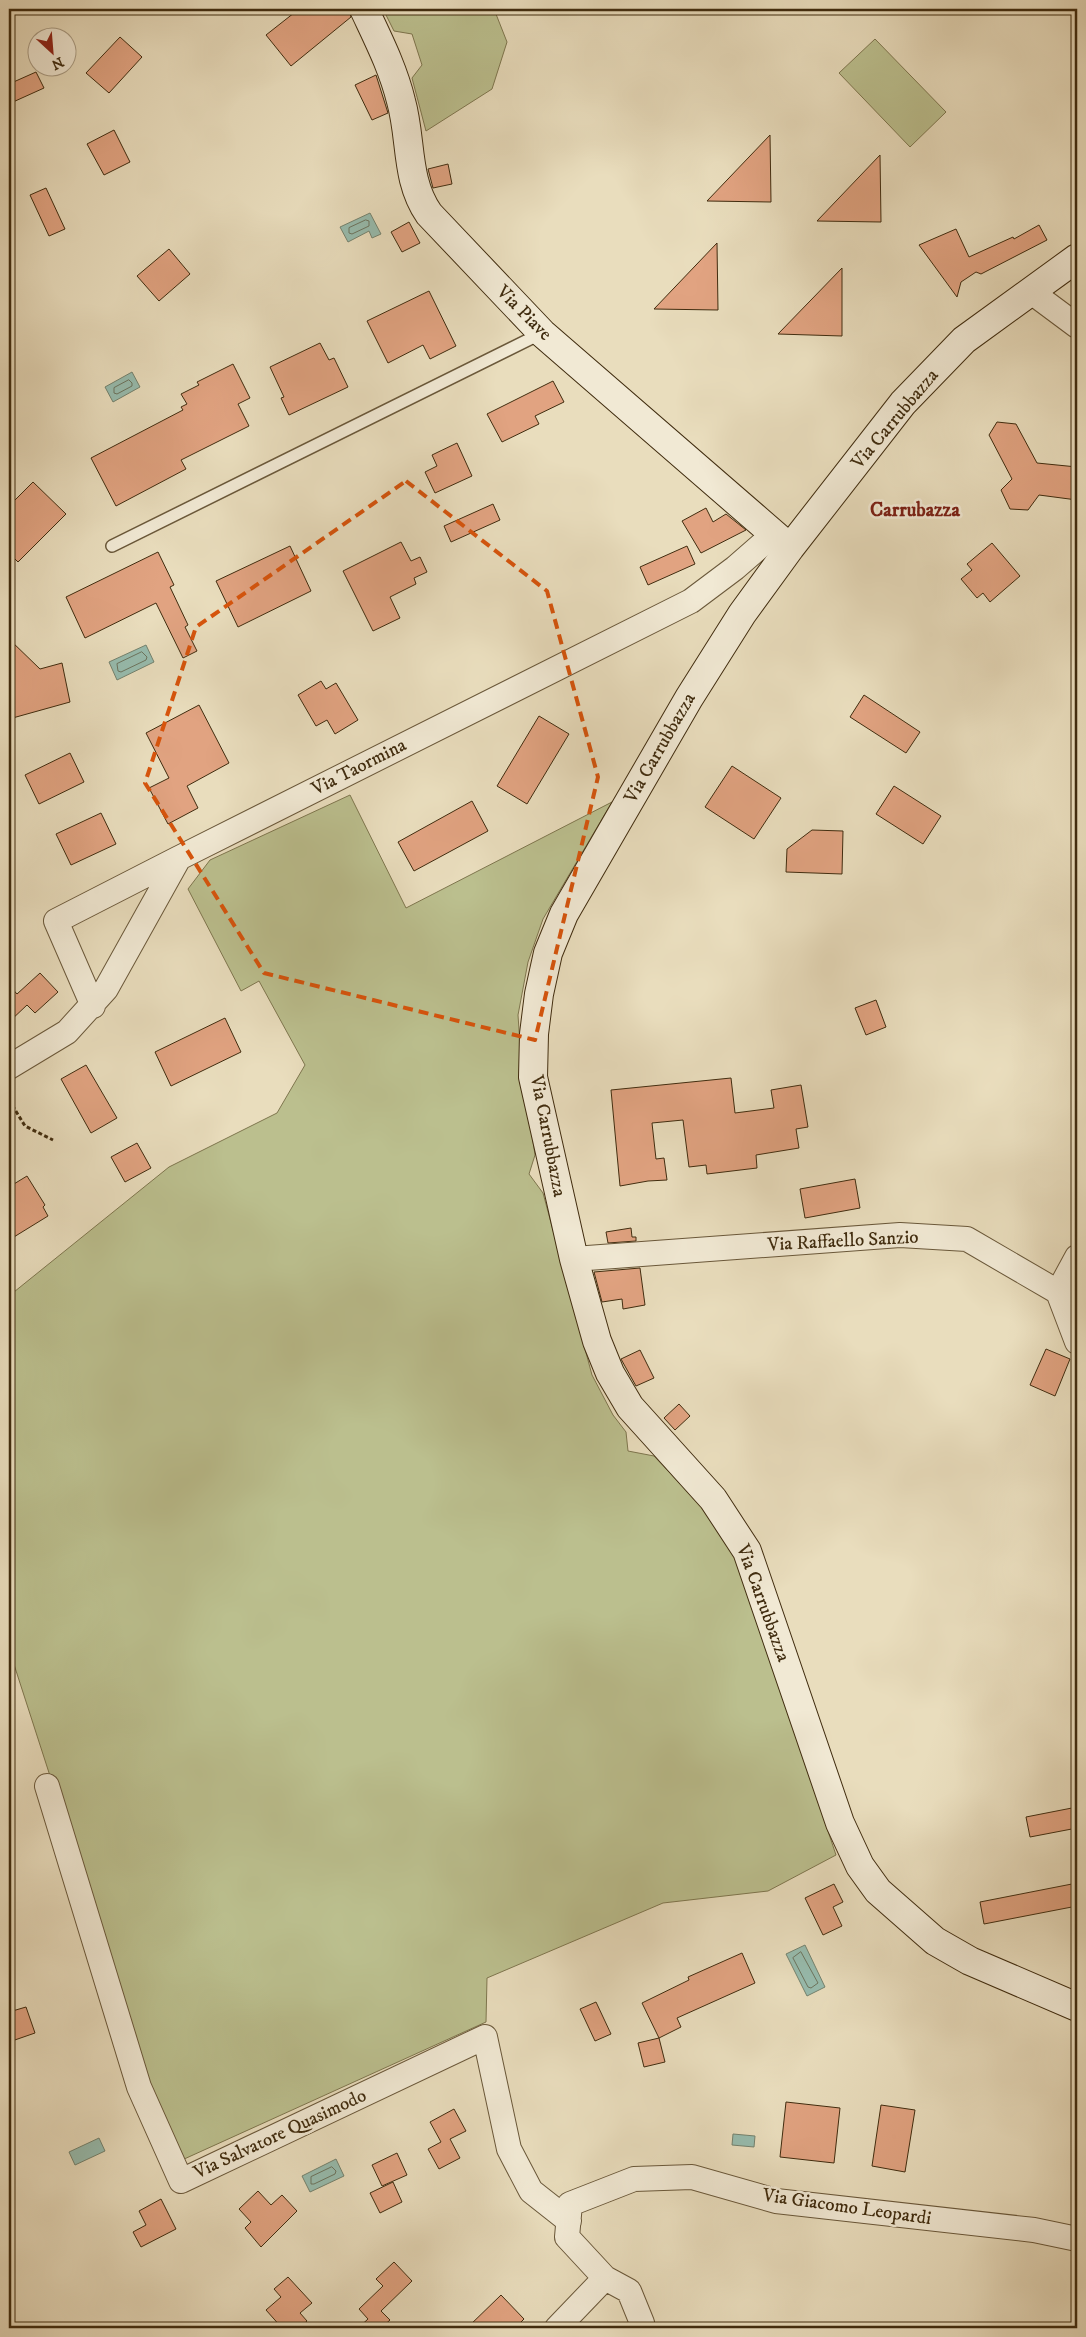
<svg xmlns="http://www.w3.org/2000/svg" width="1086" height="2337" font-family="'IM FELL DW Pica',serif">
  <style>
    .green { fill: #bbbf8e; stroke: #7e764e }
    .water { fill: #97bcae; stroke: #74826e }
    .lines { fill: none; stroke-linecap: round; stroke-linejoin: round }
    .shore { stroke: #6c745e; stroke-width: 1 }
    .building { fill: #e1a381; stroke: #402c0f }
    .lane-casing { stroke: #6a583a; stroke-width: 14 }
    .street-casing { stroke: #6a583a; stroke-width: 26 }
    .secondary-casing { stroke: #402c0f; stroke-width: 30 }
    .path { stroke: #402c0f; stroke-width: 3; stroke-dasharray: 4 2.5; stroke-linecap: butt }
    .lane { stroke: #f1e9d4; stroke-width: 11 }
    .street { stroke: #f1e9d4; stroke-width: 24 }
    .secondary { stroke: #f1e9d4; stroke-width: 28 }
    .marked { fill: none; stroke: #d7540c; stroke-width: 4; stroke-dasharray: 10 6; stroke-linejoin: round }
    .labels { text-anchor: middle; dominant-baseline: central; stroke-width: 5; stroke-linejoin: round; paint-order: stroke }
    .street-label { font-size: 19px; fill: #402c0f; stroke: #f1e9d4 }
    .neighbourhood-label { font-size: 20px; font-weight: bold; fill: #7a1f14; stroke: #f1e9d4 }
  </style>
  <rect width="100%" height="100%" fill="#e9ddbd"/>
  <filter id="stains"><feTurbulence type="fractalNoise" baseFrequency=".004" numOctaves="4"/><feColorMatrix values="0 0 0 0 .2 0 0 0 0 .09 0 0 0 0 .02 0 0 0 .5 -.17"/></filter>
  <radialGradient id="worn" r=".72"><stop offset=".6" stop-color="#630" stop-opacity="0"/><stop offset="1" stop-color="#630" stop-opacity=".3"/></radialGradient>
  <path class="green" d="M 383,9 L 494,9 L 507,42 L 492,89 L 426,131 L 412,78 L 422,65 L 412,34 L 394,31 Z
    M 875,39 L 946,112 L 910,147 L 839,73 Z
    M 350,795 L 406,908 L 612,802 L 543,919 L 528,962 L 518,1015 L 521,1059 L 535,1155 L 529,1174 L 543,1193 L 592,1375 L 613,1415 L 626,1432 L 628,1451 L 654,1456 L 719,1525 L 738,1564 L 836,1855 L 768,1891 L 663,1903 L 487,1978 L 486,2022 L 182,2160 L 148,2079 L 9,1649 L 9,1296 L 169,1167 L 277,1113 L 305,1065 L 259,981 L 241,991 L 188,889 L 210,860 Z"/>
  <path class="water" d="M 370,213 L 381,234 L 372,238 L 369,231 L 348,242 L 340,227 Z
    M 132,372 L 140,387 L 113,402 L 105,387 Z
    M 146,645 L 154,662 L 117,680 L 109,662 Z
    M 805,1945 L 825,1987 L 807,1996 L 786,1954 Z
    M 733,2134 L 755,2136 L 754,2147 L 732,2145 Z
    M 99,2138 L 105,2151 L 75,2165 L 69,2152 Z
    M 336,2159 L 344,2176 L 310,2192 L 302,2176 Z"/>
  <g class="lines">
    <path class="shore" d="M 366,220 L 369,221 L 369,226 L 352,234 L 349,233 L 349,228 Z
      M 129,380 L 132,383 L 132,386 L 117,394 L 114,393 L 114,388 Z
      M 142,652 L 147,657 L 146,660 L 121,672 L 118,671 L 117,664 Z
      M 801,1952 L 818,1983 L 811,1988 L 808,1987 L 793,1958 Z
      M 332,2167 L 336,2171 L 335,2174 L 314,2184 L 311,2184 L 311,2177 Z"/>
  </g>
  <path class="building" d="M 299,9 L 349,9 L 351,17 L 291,66 L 266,35 Z
    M 120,37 L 142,57 L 109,93 L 86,73 Z
    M 36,72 L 44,88 L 13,102 L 9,93 L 9,84 Z
    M 376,75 L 388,113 L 372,120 L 355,85 Z
    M 114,130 L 130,162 L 104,175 L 87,144 Z
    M 770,135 L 771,202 L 707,201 Z
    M 880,155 L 881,222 L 817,221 Z
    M 448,164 L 452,184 L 433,188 L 428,169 Z
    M 46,188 L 65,229 L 49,236 L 30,195 Z
    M 409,222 L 420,243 L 402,252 L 391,232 Z
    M 1039,225 L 1047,240 L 981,274 L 976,272 L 961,282 L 957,297 L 919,245 L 956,229 L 969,257 L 1013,237 L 1014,239 Z
    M 717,243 L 718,310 L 654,309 Z
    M 169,249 L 190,274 L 159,301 L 137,276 Z
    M 842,268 L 842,336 L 778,334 Z
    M 429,291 L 456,346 L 430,359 L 423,345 L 388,363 L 367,321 Z
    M 320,343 L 329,360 L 334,358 L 348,387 L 289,415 L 281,398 L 284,397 L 270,367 Z
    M 233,364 L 250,398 L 238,404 L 249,426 L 181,460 L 186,469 L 116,506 L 91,458 L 183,410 L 181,407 L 187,404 L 181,394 L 199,385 L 197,382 Z
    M 553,381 L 564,402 L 535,416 L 539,424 L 502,442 L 487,414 Z
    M 997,422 L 1016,424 L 1037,463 L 1077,467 L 1077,500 L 1039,495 L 1028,510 L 1010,509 L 1001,490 L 1012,479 L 989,435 Z
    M 457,443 L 472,476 L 435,493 L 425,472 L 437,466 L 432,455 Z
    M 33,482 L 66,514 L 18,562 L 9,553 L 9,506 Z
    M 493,504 L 500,520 L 451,542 L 444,526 Z
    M 706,508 L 713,522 L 726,514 L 746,530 L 701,553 L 682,521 Z
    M 401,542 L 411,561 L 420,557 L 427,572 L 414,578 L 416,584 L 390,597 L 400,618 L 373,631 L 343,571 Z
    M 992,543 L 1020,576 L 990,602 L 983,593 L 977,598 L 961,579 L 972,570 L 967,564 Z
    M 290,546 L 311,591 L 238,627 L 216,581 Z
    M 687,546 L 695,564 L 648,585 L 640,567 Z
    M 158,552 L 174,585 L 170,587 L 188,625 L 185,627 L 197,651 L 183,658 L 156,603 L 85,638 L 66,597 Z
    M 9,639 L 40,669 L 62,663 L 70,702 L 9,719 Z
    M 321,681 L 326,689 L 336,683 L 358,720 L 335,734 L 327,720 L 316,726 L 298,695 Z
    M 864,695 L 920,732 L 906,753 L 850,717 Z
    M 199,705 L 229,763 L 187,786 L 198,808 L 168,824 L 149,788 L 169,778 L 146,733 Z
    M 539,716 L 569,734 L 527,804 L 497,786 Z
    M 70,753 L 84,782 L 39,804 L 25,775 Z
    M 732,766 L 781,798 L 754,839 L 705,807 Z
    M 894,786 L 941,816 L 923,844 L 876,814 Z
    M 472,801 L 488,831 L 414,871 L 398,842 Z
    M 101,813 L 116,844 L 71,865 L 56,834 Z
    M 812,830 L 843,831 L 842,874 L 786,872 L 787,849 Z
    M 40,973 L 58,992 L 35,1013 L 27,1005 L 9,1022 L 9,985 L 17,994 Z
    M 876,1000 L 886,1027 L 866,1035 L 855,1008 Z
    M 225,1018 L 241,1052 L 171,1086 L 155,1052 Z
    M 86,1065 L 117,1118 L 91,1133 L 61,1079 Z
    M 731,1078 L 735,1113 L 774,1108 L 771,1090 L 801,1085 L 808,1127 L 796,1129 L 799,1148 L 756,1155 L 757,1168 L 707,1174 L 706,1165 L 689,1167 L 683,1120 L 652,1123 L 656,1159 L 664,1158 L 667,1180 L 648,1181 L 620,1186 L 611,1090 Z
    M 137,1143 L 151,1168 L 125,1182 L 111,1157 Z
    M 27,1176 L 45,1205 L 43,1207 L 48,1216 L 9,1240 L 9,1187 Z
    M 855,1179 L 860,1208 L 805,1218 L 800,1189 Z
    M 631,1228 L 632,1237 L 636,1237 L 636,1241 L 608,1243 L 606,1232 Z
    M 640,1268 L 645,1305 L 623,1309 L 622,1299 L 602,1302 L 594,1272 Z
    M 1046,1349 L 1070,1359 L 1055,1396 L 1030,1385 Z
    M 640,1350 L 654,1378 L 636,1386 L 621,1359 Z
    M 679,1404 L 690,1416 L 675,1430 L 664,1418 Z
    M 1077,1807 L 1077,1828 L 1030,1837 L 1026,1817 Z
    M 1077,1883 L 1077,1906 L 984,1924 L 980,1902 Z
    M 834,1884 L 843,1902 L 833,1907 L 842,1926 L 823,1935 L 805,1898 Z
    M 742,1953 L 755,1983 L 677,2018 L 681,2027 L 659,2038 L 642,2003 L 689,1980 L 688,1977 Z
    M 596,2002 L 611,2034 L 595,2041 L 580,2009 Z
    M 26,2007 L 35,2033 L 9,2042 L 9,2012 Z
    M 659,2038 L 665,2062 L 644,2067 L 638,2043 Z
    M 786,2102 L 840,2108 L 834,2163 L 780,2157 Z
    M 881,2105 L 915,2110 L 905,2172 L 872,2166 Z
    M 454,2109 L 466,2131 L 450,2139 L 460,2158 L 439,2169 L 428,2149 L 441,2142 L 430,2122 Z
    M 397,2153 L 407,2175 L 382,2186 L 372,2165 Z
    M 393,2182 L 402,2202 L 380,2213 L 370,2193 Z
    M 258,2191 L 271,2205 L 282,2195 L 297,2211 L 261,2247 L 245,2228 L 251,2222 L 239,2209 Z
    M 161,2199 L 176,2229 L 141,2247 L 133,2232 L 146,2225 L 139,2211 Z
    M 394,2262 L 412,2281 L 381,2311 L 390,2320 L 381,2328 L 358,2328 L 368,2319 L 359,2309 L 383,2286 L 376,2279 Z
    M 288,2277 L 312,2303 L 300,2313 L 307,2321 L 299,2328 L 282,2328 L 266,2310 L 281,2297 L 274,2289 Z
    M 501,2295 L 524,2319 L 515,2328 L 467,2328 Z"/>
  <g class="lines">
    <g class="lane-casing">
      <path id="lane" d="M 112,546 L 542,333"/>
    </g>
    <g class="street-casing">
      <path id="street" d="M 1030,291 L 1077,326
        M 93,1006 L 56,921 L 179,858
        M 9,1067 L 67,1032 L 106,989 L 179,858 L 691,601 L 735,568 L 774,534
        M 574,1259 L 900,1235 L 967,1239 L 1058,1292 L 1077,1257
        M 1058,1292 L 1077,1342
        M 47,1786 L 139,2087 L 181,2181 L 485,2037 L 509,2149 L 531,2191 L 569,2221
        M 557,2328 L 605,2278
        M 639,2328 L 642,2323 L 629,2291 L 605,2278 L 567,2237 L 570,2204 L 634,2179 L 692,2177 L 776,2201 L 1034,2230 L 1077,2239"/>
    </g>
    <g class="secondary-casing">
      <path id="secondary" d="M 364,9 C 378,39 393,68 401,101 C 412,140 405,179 429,214 L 542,333 L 790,548
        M 1077,258 L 964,340 L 903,403 L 790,548 L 742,614 L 689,698 L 564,914 L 548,953 L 539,994 L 534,1034 L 533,1077 L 574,1259 L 597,1341 L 610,1373 L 630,1407 L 713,1499 L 747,1551 L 840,1823 L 860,1866 L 878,1891 L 935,1941 L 970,1961 L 1077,2007"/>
    </g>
    <path class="path" d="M 9,1100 L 25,1126 L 53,1140"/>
    <use href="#lane" class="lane"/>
    <use href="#street" class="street"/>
    <use href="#secondary" class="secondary"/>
  </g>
  <path class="marked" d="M 406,481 L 547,591 L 598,777 L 535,1040 L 264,973 L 145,783 L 196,627 Z"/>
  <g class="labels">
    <g class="street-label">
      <text transform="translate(524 313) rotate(45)">Via Piave</text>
      <text transform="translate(895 419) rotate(-50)">Via Carrubbazza</text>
      <text transform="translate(660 748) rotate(-60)">Via Carrubbazza</text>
      <text transform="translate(359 767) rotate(-27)">Via Taormina</text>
      <text transform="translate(548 1136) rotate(79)">Via Carrubbazza</text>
      <text transform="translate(843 1241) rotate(-3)">Via Raffaello Sanzio</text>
      <text transform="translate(763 1603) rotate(70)">Via Carrubbazza</text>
      <text transform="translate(280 2134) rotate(-25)">Via Salvatore Quasimodo</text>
      <text transform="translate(847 2207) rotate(8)">Via Giacomo Leopardi</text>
    </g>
    <g class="neighbourhood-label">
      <text x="915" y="510">Carrubazza</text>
    </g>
  </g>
  <rect width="1086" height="2337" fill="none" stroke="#e9ddbd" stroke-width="30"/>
  <rect x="10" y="10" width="1066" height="2317" fill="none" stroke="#402c0f" stroke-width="2.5"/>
  <rect x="15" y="15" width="1056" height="2307" fill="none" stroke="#402c0f"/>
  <g transform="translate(52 52) rotate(154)"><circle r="24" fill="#f1e9d4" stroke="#aa9d85"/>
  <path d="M0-4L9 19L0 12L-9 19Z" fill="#8f2418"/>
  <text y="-8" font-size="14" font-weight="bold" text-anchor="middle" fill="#402c0f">N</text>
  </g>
  <rect width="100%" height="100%" filter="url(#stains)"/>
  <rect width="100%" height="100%" fill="url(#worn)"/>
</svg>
